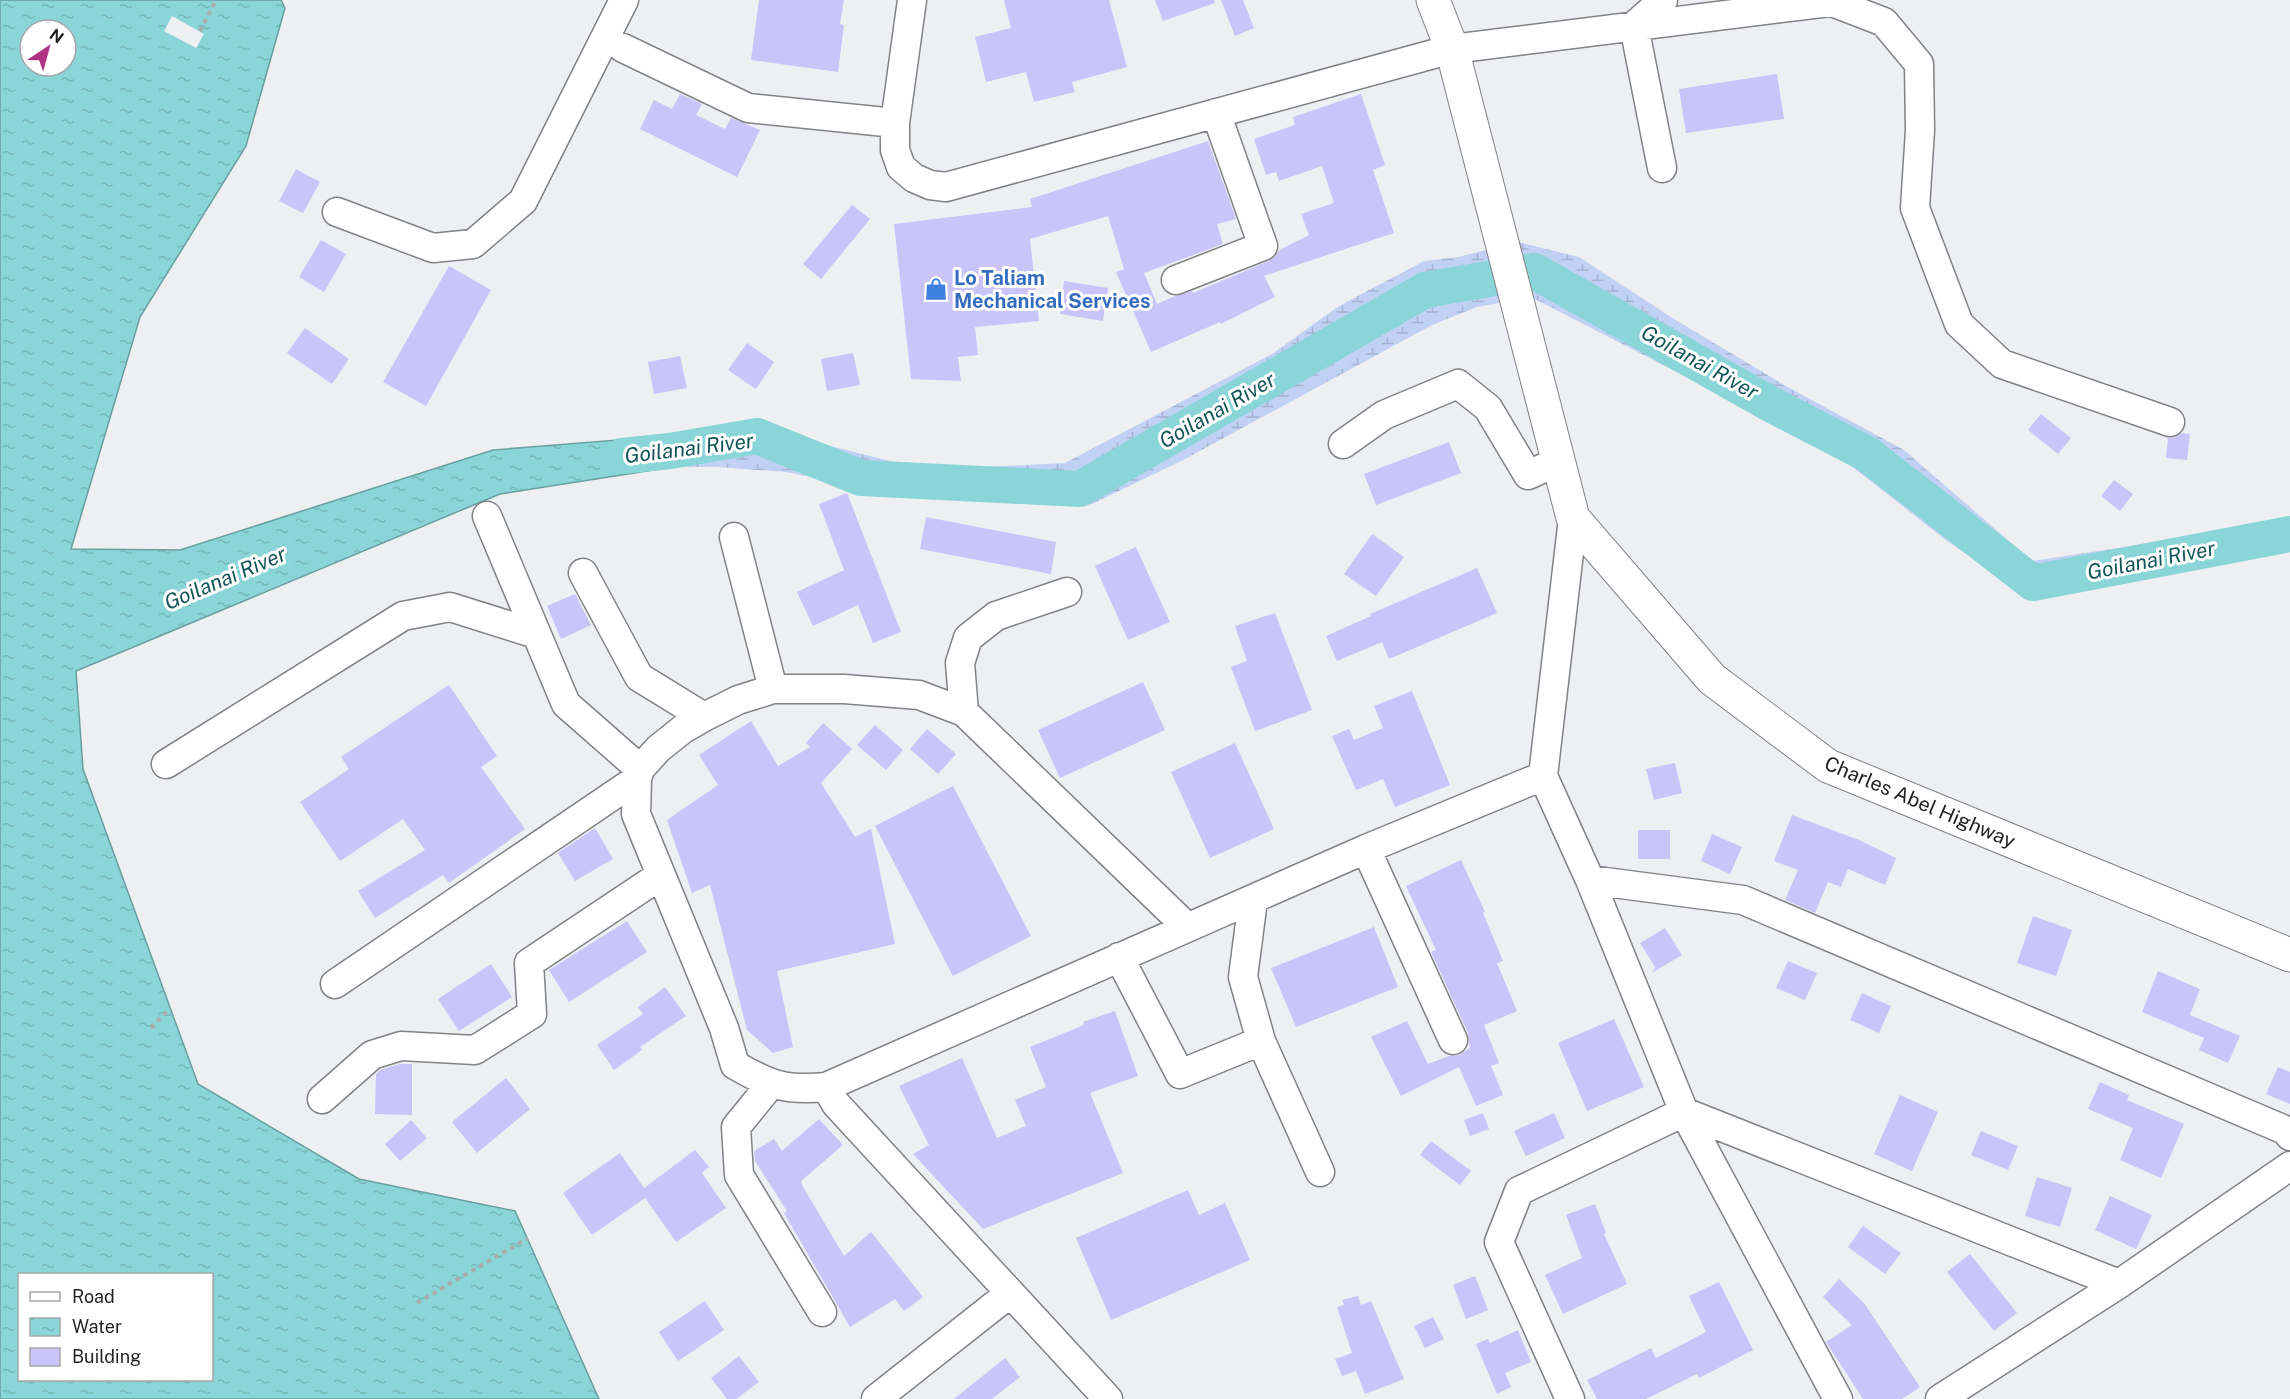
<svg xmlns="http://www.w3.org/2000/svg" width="2290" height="1399" font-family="'Public Sans',sans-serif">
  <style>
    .wetland { fill: url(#wetland-marsh) }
    .water { fill: url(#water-ripples); stroke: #699fa0; stroke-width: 1.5; fill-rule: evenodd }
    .pier { fill: #edeff2 }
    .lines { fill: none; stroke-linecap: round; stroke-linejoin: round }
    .river { stroke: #89d5d7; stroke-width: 36 }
    .building { fill: #cac4fa }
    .minor-casing { stroke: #808285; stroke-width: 31 }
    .major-casing { stroke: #808285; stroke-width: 35 }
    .path { stroke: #a9abad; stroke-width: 4; stroke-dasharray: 4.5 4.5; stroke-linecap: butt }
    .minor { stroke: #fff; stroke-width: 28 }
    .major { stroke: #fff; stroke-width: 33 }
    .labels { text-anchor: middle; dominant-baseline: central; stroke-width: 6; stroke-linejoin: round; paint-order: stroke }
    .shop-label { font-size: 20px; font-weight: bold; fill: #366cbe; stroke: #fff; text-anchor: start }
    .street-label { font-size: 20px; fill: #1f2021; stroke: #fff }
    .water-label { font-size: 21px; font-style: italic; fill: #125557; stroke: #fff }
  </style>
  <defs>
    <pattern id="wetland-marsh" width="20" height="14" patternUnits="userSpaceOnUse" patternTransform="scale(1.5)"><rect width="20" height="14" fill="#c1d1f3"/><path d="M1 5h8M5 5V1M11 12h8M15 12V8" fill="none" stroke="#a5b3d0"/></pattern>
    <pattern id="water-ripples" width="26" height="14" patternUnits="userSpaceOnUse" patternTransform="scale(1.5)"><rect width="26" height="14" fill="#89d5d7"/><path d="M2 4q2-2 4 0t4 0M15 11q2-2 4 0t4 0" fill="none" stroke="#76b7b8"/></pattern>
  </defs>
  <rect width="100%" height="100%" fill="#edeff2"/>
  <path class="wetland" d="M 1518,242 L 1579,257 L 1674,319 L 1784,385 L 1904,450 L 2032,561 L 2282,523 L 2290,517 L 2290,545 L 2036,600 L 1947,541 L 1850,465 L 1756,413 L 1531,297 L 1477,307 L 1432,325 L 1185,459 L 1092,504 L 895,493 L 786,472 L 718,467 L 672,467 L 668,436 L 683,432 L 751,426 L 926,470 L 1065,463 L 1272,354 L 1339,306 L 1424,261 L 1458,257 Z"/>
  <path class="water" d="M 0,0 L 281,0 L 285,8 L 246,146 L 140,317 L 71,549 L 180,550 L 493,450 L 668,436 L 672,467 L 500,494 L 76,671 L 83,769 L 198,1084 L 359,1179 L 515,1211 L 599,1399 L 0,1399 ZM 30,30 L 66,30 L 66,66 L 30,66 ZM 20,1274 L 212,1274 L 212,1380 L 20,1380 Z"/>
  <path class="pier" d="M 172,16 L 204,34 L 196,48 L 164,31 Z"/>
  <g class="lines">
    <path class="river" d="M 622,456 L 670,451 L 757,436 L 861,478 L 1080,489 L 1425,290 L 1534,271 L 1774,406 L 1867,454 L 2033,583 L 2290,534"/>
  </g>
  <path class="building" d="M 759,0 L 844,0 L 840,24 L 844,25 L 838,72 L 751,60 Z
    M 1004,0 L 1109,0 L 1127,67 L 1072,82 L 1075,92 L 1034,102 L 1026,72 L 986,82 L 975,37 L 1011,28 Z
    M 1155,0 L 1214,0 L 1215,3 L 1163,21 Z
    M 1221,0 L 1243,0 L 1254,28 L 1235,36 Z
    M 1777,74 L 1784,119 L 1686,133 L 1679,89 Z
    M 680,94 L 702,104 L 696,115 L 725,129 L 731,118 L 760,130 L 737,177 L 640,129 L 654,100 L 672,109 Z
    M 1361,94 L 1385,165 L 1373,170 L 1394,233 L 1264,276 L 1275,297 L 1221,324 L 1220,322 L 1151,352 L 1116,272 L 1124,269 L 1108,216 L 1030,239 L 1039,321 L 975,327 L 978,355 L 958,357 L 961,381 L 911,379 L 894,224 L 1032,207 L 1030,199 L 1208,141 L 1236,219 L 1217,224 L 1223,244 L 1144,273 L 1157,304 L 1175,296 L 1192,291 L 1193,293 L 1269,261 L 1281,249 L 1309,235 L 1301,214 L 1334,203 L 1322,166 L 1279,181 L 1276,172 L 1266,175 L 1254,139 L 1295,125 L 1293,117 Z
    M 296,169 L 320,182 L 303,213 L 279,201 Z
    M 852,205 L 870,219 L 821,279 L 803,264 Z
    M 321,240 L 346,254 L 324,292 L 299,277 Z
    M 449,266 L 491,290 L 426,406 L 383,382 Z
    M 1064,281 L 1108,288 L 1103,321 L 1060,314 Z
    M 305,328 L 349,359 L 332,384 L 287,353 Z
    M 747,343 L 774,362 L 756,389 L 728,370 Z
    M 853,353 L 860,385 L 827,391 L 821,359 Z
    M 680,356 L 687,388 L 654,394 L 648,362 Z
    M 2041,414 L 2071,438 L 2058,454 L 2028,430 Z
    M 2182,433 L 2190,434 L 2187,460 L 2166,458 L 2168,438 L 2174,438 Z
    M 1449,442 L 1461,473 L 1376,505 L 1364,474 Z
    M 2114,480 L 2133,494 L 2120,511 L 2101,496 Z
    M 847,493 L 901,632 L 873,643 L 858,605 L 813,626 L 797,592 L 844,570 L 819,504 Z
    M 926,517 L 1056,542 L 1051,574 L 920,549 Z
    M 1372,534 L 1404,557 L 1376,596 L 1344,574 Z
    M 1136,547 L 1170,622 L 1128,640 L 1095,566 Z
    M 1477,568 L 1497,613 L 1389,659 L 1382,642 L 1337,661 L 1326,636 L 1371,616 L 1370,614 Z
    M 575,594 L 591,625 L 561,639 L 547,606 Z
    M 1275,613 L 1312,710 L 1255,731 L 1231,667 L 1247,661 L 1235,626 Z
    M 1143,682 L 1165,730 L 1060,778 L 1038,730 Z
    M 449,685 L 497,756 L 481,767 L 525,829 L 449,883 L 443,875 L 375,918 L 358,891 L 425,850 L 403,819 L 340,861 L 300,802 L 349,769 L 341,757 Z
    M 1412,691 L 1450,785 L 1395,807 L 1383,779 L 1356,790 L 1332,736 L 1349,729 L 1354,740 L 1383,728 L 1374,706 Z
    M 751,721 L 778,766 L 810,747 L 806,743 L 823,723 L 852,749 L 821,783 L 855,837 L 871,829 L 895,944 L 777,971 L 793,1047 L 773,1053 L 747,1030 L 710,885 L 692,893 L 667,820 L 718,785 L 699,755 Z
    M 875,725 L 903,750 L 886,770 L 857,745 Z
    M 927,729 L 956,754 L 938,774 L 910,749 Z
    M 1235,743 L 1274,829 L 1210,858 L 1171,772 Z
    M 1675,763 L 1682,793 L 1654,800 L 1646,769 Z
    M 953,786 L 1031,936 L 953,976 L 875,826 Z
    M 1792,815 L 1859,840 L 1896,858 L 1885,885 L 1848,869 L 1841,887 L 1828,882 L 1815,913 L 1785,900 L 1798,870 L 1774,861 Z
    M 595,828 L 613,859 L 575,881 L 558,853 Z
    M 1638,830 L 1670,830 L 1670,859 L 1638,859 Z
    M 1712,834 L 1742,847 L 1730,874 L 1701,861 Z
    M 1461,860 L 1485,912 L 1483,913 L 1503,961 L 1497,963 L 1517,1011 L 1484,1025 L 1499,1063 L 1491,1066 L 1503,1095 L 1476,1106 L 1459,1067 L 1401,1096 L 1371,1037 L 1407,1021 L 1428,1064 L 1449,1056 L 1459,1055 L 1470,1048 L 1468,1033 L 1431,952 L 1436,950 L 1406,886 Z
    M 2033,916 L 2072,930 L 2056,976 L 2017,963 Z
    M 627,921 L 647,952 L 569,1002 L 549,970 Z
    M 1374,927 L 1398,987 L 1296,1027 L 1271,968 Z
    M 1665,928 L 1682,955 L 1652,973 L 1655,967 L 1640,943 Z
    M 1788,961 L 1817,973 L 1805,1000 L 1776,988 Z
    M 491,964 L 512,997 L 459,1031 L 438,999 Z
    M 2158,971 L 2200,989 L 2190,1015 L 2240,1036 L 2228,1063 L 2199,1050 L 2204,1038 L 2142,1012 Z
    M 665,987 L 686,1016 L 640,1047 L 642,1050 L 614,1070 L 597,1045 L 643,1014 L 638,1007 Z
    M 1862,993 L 1891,1006 L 1879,1033 L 1850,1020 Z
    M 1115,1011 L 1138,1076 L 1090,1093 L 1123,1173 L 983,1229 L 913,1154 L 929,1145 L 899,1086 L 962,1058 L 997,1138 L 1026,1126 L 1015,1100 L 1046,1087 L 1030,1047 L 1084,1025 L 1083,1022 Z
    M 1614,1019 L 1644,1087 L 1587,1111 L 1558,1043 Z
    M 400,1064 L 412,1064 L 412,1115 L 375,1114 L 376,1074 L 380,1070 Z
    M 2278,1067 L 2290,1072 L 2290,1104 L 2266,1094 Z
    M 506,1078 L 530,1109 L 477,1153 L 452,1122 Z
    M 2100,1082 L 2129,1095 L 2127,1100 L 2184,1124 L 2161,1178 L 2120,1160 L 2133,1128 L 2088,1109 Z
    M 1900,1095 L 1938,1112 L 1912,1171 L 1874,1154 Z
    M 1483,1113 L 1489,1129 L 1470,1136 L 1464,1120 Z
    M 1554,1113 L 1565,1138 L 1526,1156 L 1514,1131 Z
    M 819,1119 L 843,1145 L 801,1181 L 802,1185 L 844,1256 L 871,1232 L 923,1297 L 904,1311 L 895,1299 L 850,1327 L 784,1213 L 787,1211 L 755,1161 L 754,1151 L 774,1139 L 782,1151 Z
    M 411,1120 L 427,1138 L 400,1161 L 385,1144 Z
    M 1981,1131 L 2018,1146 L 2008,1170 L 1971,1155 Z
    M 1431,1141 L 1471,1171 L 1460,1185 L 1420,1155 Z
    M 695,1150 L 709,1167 L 702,1173 L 726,1208 L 676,1242 L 645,1198 L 592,1235 L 563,1193 L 620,1153 L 644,1188 Z
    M 2037,1177 L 2072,1188 L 2060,1227 L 2025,1216 Z
    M 1188,1190 L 1199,1215 L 1225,1203 L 1250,1260 L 1111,1320 L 1076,1238 Z
    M 2110,1196 L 2152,1215 L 2136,1249 L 2095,1230 Z
    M 1595,1204 L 1606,1233 L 1604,1234 L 1627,1284 L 1563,1314 L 1545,1275 L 1582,1258 L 1566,1215 Z
    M 1863,1226 L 1901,1253 L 1885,1274 L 1848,1247 Z
    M 1970,1254 L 2017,1313 L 1994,1331 L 1947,1272 Z
    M 1475,1276 L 1488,1310 L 1466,1319 L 1453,1285 Z
    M 1839,1279 L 1864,1303 L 1920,1387 L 1902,1399 L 1863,1399 L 1826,1342 L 1852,1325 L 1823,1297 Z
    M 1719,1282 L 1753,1350 L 1699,1378 L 1697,1374 L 1646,1399 L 1597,1399 L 1587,1380 L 1651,1348 L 1656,1358 L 1706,1332 L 1689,1296 Z
    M 1358,1296 L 1361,1305 L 1371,1301 L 1404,1379 L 1365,1394 L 1356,1371 L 1342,1376 L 1335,1359 L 1352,1353 L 1337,1307 L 1344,1305 L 1342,1300 Z
    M 705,1301 L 724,1330 L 678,1361 L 659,1332 Z
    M 1433,1317 L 1444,1339 L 1425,1348 L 1414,1326 Z
    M 1518,1330 L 1531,1362 L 1505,1373 L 1511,1387 L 1497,1394 L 1476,1344 L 1488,1339 L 1490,1343 Z
    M 739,1356 L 759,1382 L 736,1399 L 727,1399 L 711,1378 Z
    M 1005,1358 L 1020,1377 L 992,1399 L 954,1399 Z"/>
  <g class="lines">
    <g class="minor-casing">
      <path id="minor" d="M 912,0 L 895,123 L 895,150 L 901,167 L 914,178 L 930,185 L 946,187 L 1452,49 L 1846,0
        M 1832,2 L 1884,22 L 1919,64 L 1920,130 L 1915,208 L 1959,324 L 2002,364 L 2170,422
        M 623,48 L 748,108 L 895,123
        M 1662,168 L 1634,26 L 1663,0
        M 337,212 L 433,248 L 473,244 L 523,201 L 624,0
        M 1176,280 L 1263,246 L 1216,113
        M 1343,444 L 1384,415 L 1458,384 L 1488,408 L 1528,475 L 1559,461
        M 487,516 L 566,704 L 640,769
        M 734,537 L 773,689
        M 583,573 L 639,677 L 704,717
        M 964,712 L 960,663 L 968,638 L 996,616 L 1067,592
        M 166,764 L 403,616 L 450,607 L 536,634
        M 1543,776 L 1590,880 L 1684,1112 L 1838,1399
        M 1366,849 L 1453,1040
        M 1590,880 L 1743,900 L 2285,1130 L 2290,1136
        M 1253,900 L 1243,977 L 1261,1041 L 1320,1172
        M 1187,927 L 964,712 L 919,695 L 844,689 L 773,689 L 738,700 L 704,717 L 683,729 L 658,749 L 640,769 L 637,779 L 636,814 L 724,1028 L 735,1065 C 769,1085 786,1091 826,1087 L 1366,849 L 1543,776 L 1573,518
        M 1119,957 L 1180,1074 L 1261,1041
        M 335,984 L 637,779
        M 771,1084 L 736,1127 L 739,1175 L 822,1312
        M 826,1087 L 836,1104 L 1108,1399
        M 322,1099 L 372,1055 L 401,1046 L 475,1050 L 532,1014 L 529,963 L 661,875
        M 876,1399 L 1009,1294
        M 1570,1399 L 1499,1242 L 1519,1191 L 1684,1112 L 2119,1284
        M 1940,1399 L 2119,1284 L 2290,1166"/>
    </g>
    <g class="major-casing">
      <path id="major" d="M 1433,0 L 1452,49 L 1573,518 L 1712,679 L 1828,766 L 2290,955"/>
    </g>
    <path class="path" d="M 200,31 L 216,0
      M 151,1028 L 170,1008
      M 417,1303 L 528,1238"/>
    <use href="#minor" class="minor"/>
    <use href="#major" class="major"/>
  </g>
  <defs>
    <g id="shop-bare" transform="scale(1.8)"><path d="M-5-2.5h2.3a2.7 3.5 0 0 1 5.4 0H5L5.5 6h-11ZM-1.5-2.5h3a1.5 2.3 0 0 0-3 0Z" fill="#3f7fe0" stroke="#fff" stroke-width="2.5" paint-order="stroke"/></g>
  </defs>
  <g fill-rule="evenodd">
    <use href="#shop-bare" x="936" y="289"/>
  </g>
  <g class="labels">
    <g class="shop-label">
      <text x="954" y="278">Lo Taliam<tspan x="954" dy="23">Mechanical Services</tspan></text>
    </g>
    <g class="street-label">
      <text transform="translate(1920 802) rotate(23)">Charles Abel Highway</text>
    </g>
    <g class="water-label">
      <text transform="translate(1700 362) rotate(29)">Goilanai River</text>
      <text transform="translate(1217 410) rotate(-30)">Goilanai River</text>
      <text transform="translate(689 448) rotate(-7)">Goilanai River</text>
      <text transform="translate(2151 560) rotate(-11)">Goilanai River</text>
      <text transform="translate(225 578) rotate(-23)">Goilanai River</text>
    </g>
  </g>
  <rect x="18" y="1273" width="195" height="108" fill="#ffffff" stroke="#a5a6a6" stroke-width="1.5"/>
  <rect x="30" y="1292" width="30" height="9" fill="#ffffff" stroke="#a5a6a6" stroke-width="1.5"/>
  <text x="72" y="1303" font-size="18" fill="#1f2021">Road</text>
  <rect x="30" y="1318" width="30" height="18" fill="url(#water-ripples)" stroke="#a5a6a6" stroke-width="1.5"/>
  <text x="72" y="1333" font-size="18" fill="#1f2021">Water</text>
  <rect x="30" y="1348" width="30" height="18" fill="#cac4fa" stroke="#a5a6a6" stroke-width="1.5"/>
  <text x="72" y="1363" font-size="18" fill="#1f2021">Building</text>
  <g transform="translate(48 48) rotate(36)"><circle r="28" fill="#ffffff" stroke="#a5a6a6" stroke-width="1.5"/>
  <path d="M0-4.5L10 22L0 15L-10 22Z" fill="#af3383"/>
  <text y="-9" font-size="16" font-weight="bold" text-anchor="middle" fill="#1f2021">N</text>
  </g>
</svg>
